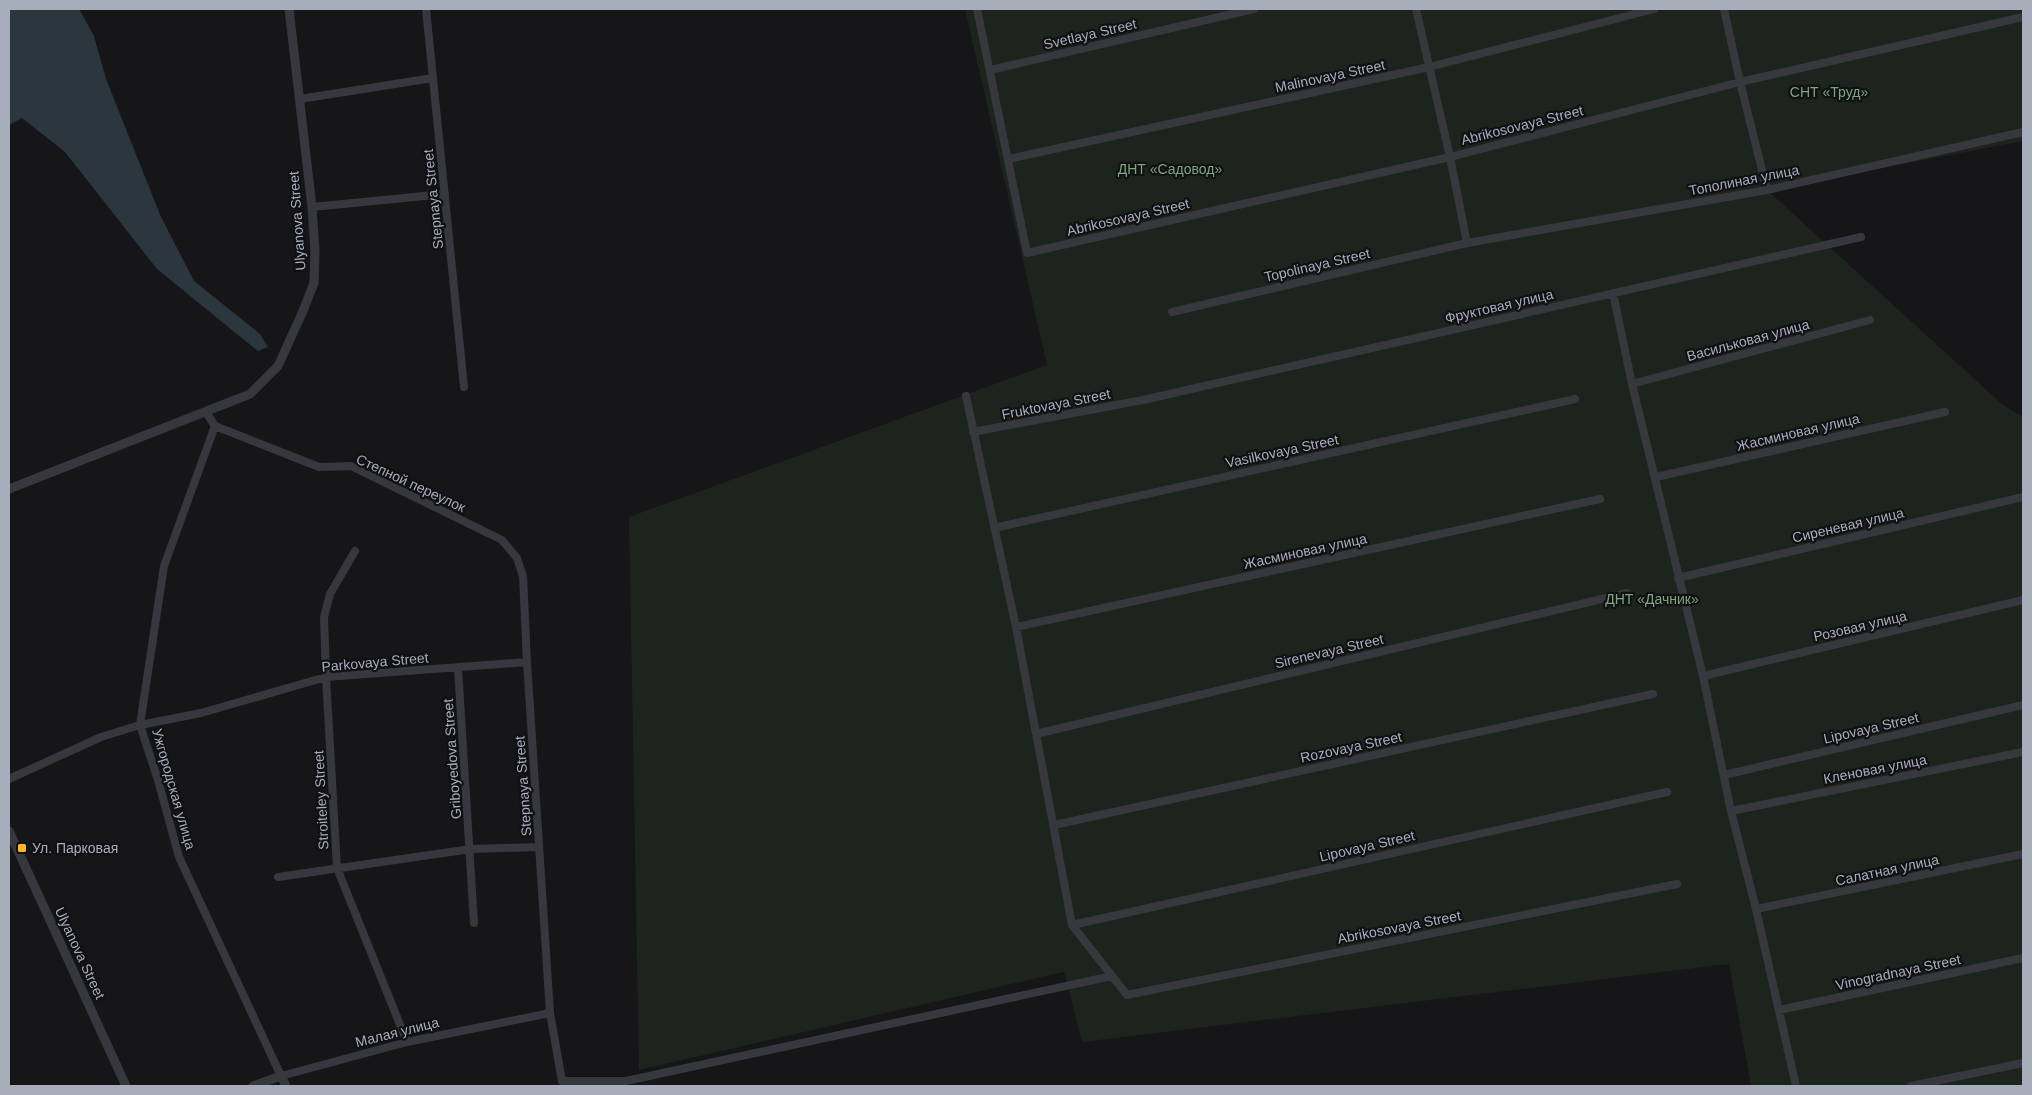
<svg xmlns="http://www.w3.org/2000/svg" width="2032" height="1095" font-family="Arial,sans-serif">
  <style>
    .green { fill: #1c241d }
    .water { fill: #2b363e }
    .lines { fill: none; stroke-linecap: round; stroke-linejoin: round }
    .minor { stroke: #37383e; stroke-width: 8 }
    .tertiary { stroke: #37383e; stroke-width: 9 }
    .poi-dot { fill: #ffb428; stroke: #111114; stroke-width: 2 }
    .labels { text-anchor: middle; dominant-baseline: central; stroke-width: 4.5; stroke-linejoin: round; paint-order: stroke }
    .street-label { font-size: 14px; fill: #a7adba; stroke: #111114 }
    .park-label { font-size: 14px; fill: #7da67f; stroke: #111114 }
    .poi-label { font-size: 14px; fill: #a7adba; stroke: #111114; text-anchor: start }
  </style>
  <rect width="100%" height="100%" fill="#161619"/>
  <path class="green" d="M 965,9 L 2023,9 L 2023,141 L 1767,190 L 2003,405 L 2023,417 L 2023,1086 L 1751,1086 L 1729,964 L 1082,1042 L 1064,972 L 639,1070 L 629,517 L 1047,365 Z"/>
  <path class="water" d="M 9,9 L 79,9 L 94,36 L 106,79 L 161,217 L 194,281 L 260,334 L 268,347 L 258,351 L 157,269 L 65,152 L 22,118 L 9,125 Z"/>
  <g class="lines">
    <path class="minor" d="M 426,9 L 464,387
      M 977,9 L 1027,253 L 1450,157 L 1740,82 L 2023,17
      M 1416,9 L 1450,157 L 1467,243
      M 1724,9 L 1740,82 L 1767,190
      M 990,70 L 1254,9
      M 300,99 L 433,78
      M 1009,159 L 1429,67 L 1654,9
      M 312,207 L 445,194
      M 1613,293 L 1632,384 L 1703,676 L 1731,811 L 1756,909 L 1796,1086
      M 1172,312 L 1467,243 L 1767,190 L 2023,132
      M 1632,384 L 1870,320
      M 966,396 L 1016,627 L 1072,925 L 1127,995 L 1677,884
      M 206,412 L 215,426 L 319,467 L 351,466 L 502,540 L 517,558 L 523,576 L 527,662 L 550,1013 L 562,1081 L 626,1081 L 1112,976
      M 215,426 L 164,566 L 140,725 L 158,780 L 179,857 L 281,1076 L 407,1042 L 550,1013
      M 973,432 L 1143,400 L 1861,237
      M 1656,477 L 1945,412
      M 994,528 L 1575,399
      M 355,551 L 330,594 L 324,617 L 326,677 L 337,868 L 407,1042
      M 1678,578 L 2023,497
      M 1016,627 L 1600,499
      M 458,668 L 474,923
      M 1703,676 L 2023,600
      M 1036,734 L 1627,593
      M 1724,775 L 2023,705
      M 9,779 L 101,737 L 140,725 L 201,713 L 326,677 L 527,662
      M 1731,811 L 2023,752
      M 1054,825 L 1653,694
      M 278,877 L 471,849 L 539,847
      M 1756,909 L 2023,854
      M 1072,925 L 1667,792
      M 1779,1010 L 2023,958
      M 1911,1086 L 2023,1063"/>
    <path class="tertiary" d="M 9,489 L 250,394 L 278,366 L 303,311 L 314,283 L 315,251 L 312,207 L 289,9
      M 9,831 L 126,1086
      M 253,1086 L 281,1076 L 286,1086"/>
  </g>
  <rect class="poi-dot" x="17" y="843" width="10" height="10" rx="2.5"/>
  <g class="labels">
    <g class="street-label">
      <text transform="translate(1090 34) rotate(-13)">Svetlaya Street</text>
      <text transform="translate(1330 76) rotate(-12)">Malinovaya Street</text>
      <text transform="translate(1522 125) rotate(-14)">Abrikosovaya Street</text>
      <text transform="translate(1744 180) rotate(-11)">Тополиная улица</text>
      <text transform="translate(433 199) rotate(-96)">Stepnaya Street</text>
      <text transform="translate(1128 217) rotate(-13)">Abrikosovaya Street</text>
      <text transform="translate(297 221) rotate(-94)">Ulyanova Street</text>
      <text transform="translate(1317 265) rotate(-13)">Topolinaya Street</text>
      <text transform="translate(1499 306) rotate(-13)">Фруктовая улица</text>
      <text transform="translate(1748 340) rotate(-15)">Васильковая улица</text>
      <text transform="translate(1056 404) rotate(-11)">Fruktovaya Street</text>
      <text transform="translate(1798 432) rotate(-13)">Жасминовая улица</text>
      <text transform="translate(1282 451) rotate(-12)">Vasilkovaya Street</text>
      <text transform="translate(411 483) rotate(25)">Степной переулок</text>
      <text transform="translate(1848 525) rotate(-13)">Сиреневая улица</text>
      <text transform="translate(1305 551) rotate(-12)">Жасминовая улица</text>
      <text transform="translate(1860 626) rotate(-13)">Розовая улица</text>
      <text transform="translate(1329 651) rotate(-13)">Sirenevaya Street</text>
      <text transform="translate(375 662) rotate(-5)">Parkovaya Street</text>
      <text transform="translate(1871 728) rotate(-13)">Lipovaya Street</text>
      <text transform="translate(1351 747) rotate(-12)">Rozovaya Street</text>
      <text transform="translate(452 759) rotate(-94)">Griboyedova Street</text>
      <text transform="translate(1875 769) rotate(-11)">Кленовая улица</text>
      <text transform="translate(523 786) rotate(-94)">Stepnaya Street</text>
      <text transform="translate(174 789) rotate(74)">Ужгородская улица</text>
      <text transform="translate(321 800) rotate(-93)">Stroiteley Street</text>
      <text transform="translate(1367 846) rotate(-13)">Lipovaya Street</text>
      <text transform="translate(1887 870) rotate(-12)">Салатная улица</text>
      <text transform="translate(1399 927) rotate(-11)">Abrikosovaya Street</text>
      <text transform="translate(80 953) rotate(65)">Ulyanova Street</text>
      <text transform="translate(1898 972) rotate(-12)">Vinogradnaya Street</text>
      <text transform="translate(397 1032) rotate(-14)">Малая улица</text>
    </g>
    <g class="park-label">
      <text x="1829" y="92">СНТ «Труд»</text>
      <text x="1170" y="169">ДНТ «Садовод»</text>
      <text x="1652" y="599">ДНТ «Дачник»</text>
    </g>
    <g class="poi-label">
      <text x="32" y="848">Ул. Парковая</text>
    </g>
  </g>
  <rect width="2032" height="1095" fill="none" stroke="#a7adba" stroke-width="20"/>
</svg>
